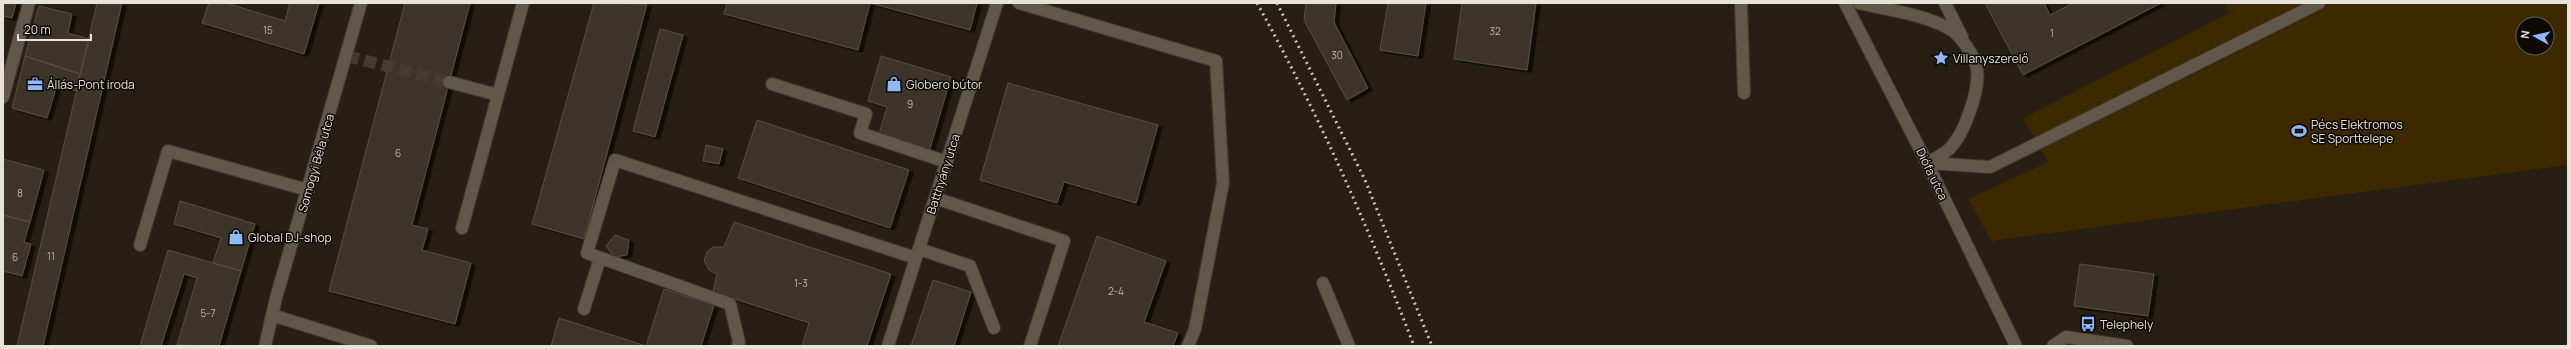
<svg xmlns="http://www.w3.org/2000/svg" width="2571" height="349" font-family="Manrope,sans-serif">
  <style>
    .green { fill: #3d2800; fill-rule: evenodd }
    .building { fill: #3e3629; stroke: #584f40; filter: url(#shadow) }
    .lines { fill: none; stroke-linecap: round; stroke-linejoin: round }
    .minor-tunnel { stroke: #443c31; stroke-width: 12; stroke-dasharray: 12 6; stroke-linecap: butt }
    .minor-casing { stroke: #3f3931; stroke-width: 14 }
    .minor { stroke: #61584a; stroke-width: 12 }
    .rail { stroke: #c9c4bb; stroke-width: 3; stroke-dasharray: 2 4; stroke-linecap: butt }
    .labels { text-anchor: middle; dominant-baseline: central; stroke-width: 3; stroke-linejoin: round; paint-order: stroke }
    .number-label { font-size: 10px; fill: #bdb7ae }
    .poi-label { font-size: 12px; fill: #e7e2da; stroke: #0d0a05; text-anchor: start }
    .street-label { font-size: 12px; fill: #e7e2da; stroke: #0d0a05 }
  </style>
  <defs>
    <filter id="shadow"><feDropShadow dx="4.5" dy="2.5" stdDeviation="0" flood-color="#0009"/></filter>
  </defs>
  <rect width="100%" height="100%" fill="#271f13"/>
  <path class="green" d="M 2224,3 L 2568,3 L 2568,165 L 1991,241 L 1968,199 L 2048,162 L 2023,118 L 2229,13 ZM 2523,24 L 2547,24 L 2547,48 L 2523,48 Z"/>
  <path class="building" d="M 3,3 L 16,3 L 12,18 L 3,16 Z
    M 97,3 L 122,3 L 43,346 L 17,346 Z
    M 209,3 L 226,3 L 285,21 L 290,3 L 319,3 L 304,54 L 202,23 Z
    M 405,3 L 470,3 L 412,225 L 428,229 L 422,250 L 471,263 L 455,324 L 329,291 Z
    M 594,3 L 647,4 L 584,239 L 532,224 Z
    M 727,3 L 870,3 L 858,50 L 724,14 Z
    M 870,3 L 977,3 L 970,30 Z
    M 1306,3 L 1336,3 L 1334,22 L 1368,88 L 1347,100 L 1304,20 Z
    M 1388,3 L 1426,3 L 1418,56 L 1380,50 Z
    M 1462,3 L 1536,3 L 1527,70 L 1454,59 Z
    M 1985,3 L 2044,3 L 2050,15 L 2073,3 L 2161,3 L 2023,75 Z
    M 39,6 L 72,14 L 68,33 L 89,39 L 80,74 L 25,56 Z
    M 660,29 L 683,35 L 655,137 L 633,131 Z
    M 25,56 L 80,74 L 76,91 L 57,85 L 47,118 L 12,108 Z
    M 881,56 L 951,77 L 929,152 L 878,137 L 887,107 L 868,101 Z
    M 1008,83 L 1158,125 L 1136,203 L 1064,182 L 1057,203 L 980,180 Z
    M 757,120 L 909,170 L 890,228 L 738,178 Z
    M 706,145 L 723,149 L 719,164 L 703,161 Z
    M 3,159 L 44,170 L 30,222 L 3,215 Z
    M 180,201 L 255,224 L 241,271 L 213,263 L 221,238 L 174,224 Z
    M 3,215 L 30,222 L 24,242 L 31,244 L 22,276 L 3,271 Z
    M 734,222 L 891,274 L 867,346 L 802,346 L 809,323 L 713,292 L 717,274 L 709,270 L 704,261 L 707,252 L 713,247 L 724,247 Z
    M 615,235 L 629,240 L 627,255 L 614,257 L 606,246 Z
    M 1097,236 L 1166,261 L 1144,322 L 1178,333 L 1173,346 L 1058,346 Z
    M 168,250 L 241,271 L 219,346 L 177,345 L 197,278 L 184,274 L 161,346 L 140,346 Z
    M 2080,264 L 2154,274 L 2148,316 L 2074,306 Z
    M 933,280 L 971,292 L 954,346 L 911,346 Z
    M 664,289 L 714,305 L 701,346 L 551,346 L 559,318 L 646,346 Z"/>
  <g class="lines">
    <path class="minor-tunnel" d="M 347,56 L 449,82"/>
    <g class="minor-casing">
      <path id="minor" d="M 1019,3 L 1216,61 L 1223,183 L 1195,329 L 1188,346
        M 1741,3 L 1744,93
        M 1845,3 L 1927,163 L 2016,346
        M 1859,3 C 1888,10 1923,14 1950,29 C 1961,36 1975,56 1977,69 C 1980,89 1965,131 1952,146 C 1947,153 1934,159 1927,163
        M 1945,3 L 1962,37
        M 449,82 L 498,95 L 462,228
        M 772,84 L 866,114 L 860,133 L 947,162
        M 498,95 L 523,3
        M 3,97 L 29,3
        M 1927,163 L 1990,167 L 2319,3
        M 935,198 L 1064,241 L 1030,346
        M 140,245 L 168,151 L 308,190
        M 919,249 L 970,266 L 994,328
        M 1323,283 L 1349,346
        M 584,309 L 600,258
        M 272,315 L 371,346
        M 265,346 L 276,298 L 361,3
        M 738,346 L 739,342 L 730,304 L 587,253 L 615,160 L 916,258
        M 888,346 L 997,3
        M 2053,346 L 2066,337 L 2127,346"/>
    </g>
    <use href="#minor" class="minor"/>
    <path class="rail" d="M 1257,3 C 1318,113 1369,228 1414,346
      M 1277,3 L 1365,180 L 1432,346"/>
  </g>
  <defs>
    <g id="sight-bare" transform="scale(1.2)"><path d="M0-6L1.8-2.2L6-1.7L2.9 1.2L3.7 5.4L0 3.3L-3.7 5.4L-2.9 1.2L-6-1.7L-1.8-2.2Z" fill="#90b8fd" stroke="#0d0a05" stroke-width="2.5" paint-order="stroke"/></g>
    <g id="office-bare" transform="scale(1.2)"><path d="M-6-3h4V-5.5h4V-3h4V5H-6ZM-1-4.5V-3h2v-1.5ZM-6 0V1H6V0Z" fill="#90b8fd" stroke="#0d0a05" stroke-width="2.5" paint-order="stroke"/></g>
    <g id="shop-bare" transform="scale(1.2)"><path d="M-5-2.5h2.3a2.7 3.5 0 0 1 5.4 0H5L5.5 6h-11ZM-1.5-2.5h3a1.5 2.3 0 0 0-3 0Z" fill="#90b8fd" stroke="#0d0a05" stroke-width="2.5" paint-order="stroke"/></g>
    <g id="stadium-bare" transform="scale(1.2)"><path d="M0-5a6.5 5 0 1 0 0 10a6.5 5 0 1 0 0-10ZM-3.5-1.8h7v3.6h-7Z" fill="#90b8fd" stroke="#0d0a05" stroke-width="2.5" paint-order="stroke"/></g>
    <g id="bus-bare" transform="scale(1.2)"><path d="M-5-6H5V4H4V6H2V4H-2V6H-4V4H-5ZM-3.5-4V0h7V-4ZM-3.5 1.2v1.5H-2V1.2ZM2 1.2v1.5H3.5V1.2Z" fill="#90b8fd" stroke="#0d0a05" stroke-width="2.5" paint-order="stroke"/></g>
  </defs>
  <g fill-rule="evenodd">
    <use href="#sight-bare" x="1941" y="58"/>
    <use href="#office-bare" x="35" y="84"/>
    <use href="#shop-bare" x="894" y="84"/>
    <use href="#stadium-bare" x="2299" y="131"/>
    <use href="#shop-bare" x="236" y="237"/>
    <use href="#bus-bare" x="2088" y="324"/>
  </g>
  <g class="labels">
    <g class="number-label">
      <text x="268" y="30">15</text>
      <text x="1495" y="31">32</text>
      <text x="2052" y="33">1</text>
      <text x="1337" y="55">30</text>
      <text x="910" y="104">9</text>
      <text x="398" y="153">6</text>
      <text x="20" y="193">8</text>
      <text x="51" y="256">11</text>
      <text x="15" y="257">6</text>
      <text x="801" y="283">1-3</text>
      <text x="1116" y="291">2-4</text>
      <text x="208" y="313">5-7</text>
    </g>
    <g class="poi-label">
      <text x="1953" y="58">Villanyszerelő</text>
      <text x="47" y="84">Állás-Pont iroda</text>
      <text x="906" y="84">Globero bútor</text>
      <text x="2311" y="124">Pécs Elektromos<tspan x="2311" dy="14">SE Sporttelepe</tspan></text>
      <text x="248" y="237">Global DJ-shop</text>
      <text x="2100" y="324">Telephely</text>
    </g>
    <g class="street-label">
      <text transform="translate(316 163) rotate(-74)">Somogyi Béla utca</text>
      <text transform="translate(943 174) rotate(-72)">Batthyány utca</text>
      <text transform="translate(1932 174) rotate(64)">Diófa utca</text>
    </g>
  </g>
  <rect width="2571" height="349" fill="none" stroke="#e7e2da" stroke-width="8"/>
  <g transform="translate(2535 36) rotate(278)"><circle r="19" fill="#0d0a05" stroke="#64605a"/>
  <path d="M0-3L7 15L0 10L-7 15Z" fill="#90b8fd"/>
  <text y="-6" font-size="11" font-weight="bold" text-anchor="middle" fill="#e7e2da">N</text>
  </g>
  <path d="M18 34v6h73v-6" fill="none" stroke="#e7e2da" stroke-width="2"/>
  <text x="24" y="34" font-size="12" fill="#e7e2da" stroke="#0d0a05" stroke-width="3" paint-order="stroke">20 m</text>
</svg>
